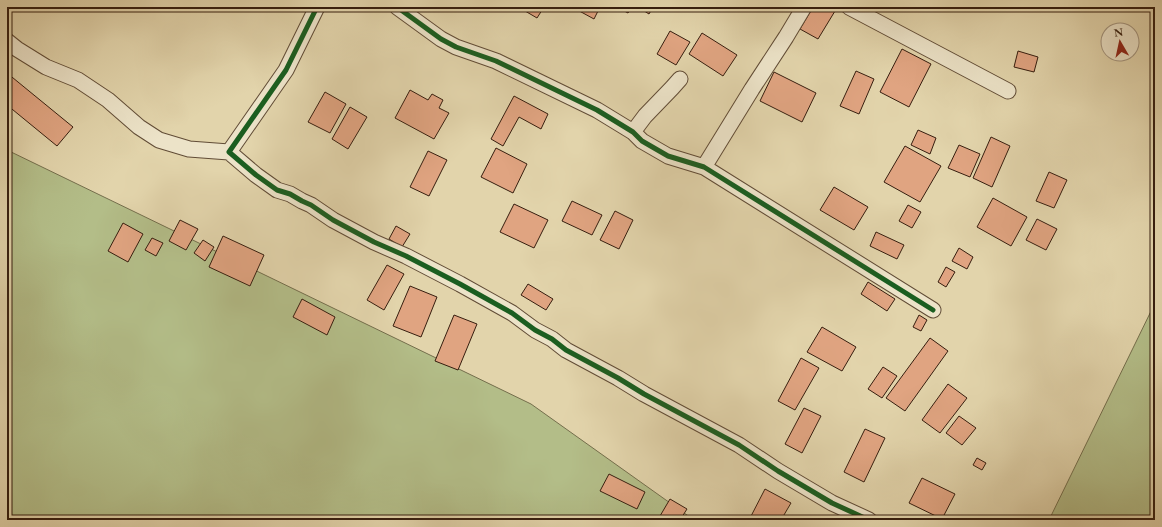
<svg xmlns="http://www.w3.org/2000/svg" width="1162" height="527" font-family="'EB Garamond',serif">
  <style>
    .green { fill: #b3bd88; stroke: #746e4c }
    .building { fill: #e0a481; stroke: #361e0f }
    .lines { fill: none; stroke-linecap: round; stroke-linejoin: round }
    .minor-casing { stroke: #614c36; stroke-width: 17 }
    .minor { stroke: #ece3c8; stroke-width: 15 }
    .cycleway-casing { stroke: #ece3c8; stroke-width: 8 }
    .cycleway { stroke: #1b5e20; stroke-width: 5 }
  </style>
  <rect width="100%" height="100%" fill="#e2d4ab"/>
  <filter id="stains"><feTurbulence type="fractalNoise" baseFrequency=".005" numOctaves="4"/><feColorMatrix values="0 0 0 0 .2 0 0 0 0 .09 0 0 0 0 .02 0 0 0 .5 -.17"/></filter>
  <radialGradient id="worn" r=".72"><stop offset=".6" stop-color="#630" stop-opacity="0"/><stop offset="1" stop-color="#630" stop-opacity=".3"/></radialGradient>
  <path class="green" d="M 7,150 L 531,404 L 694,520 L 7,520 Z
    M 1155,303 L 1155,520 L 1049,520 Z"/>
  <path class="building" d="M 521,7 L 544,7 L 537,18 L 520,8 Z
    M 572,7 L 600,7 L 594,19 Z
    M 617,7 L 632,7 L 628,13 Z
    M 638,7 L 653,7 L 649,14 Z
    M 813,7 L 828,7 L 835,11 L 818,39 L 800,29 Z
    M 670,31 L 690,42 L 676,65 L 657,54 Z
    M 702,33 L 737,55 L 723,76 L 689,54 Z
    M 902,49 L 931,64 L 909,107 L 880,92 Z
    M 1018,51 L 1038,57 L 1034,72 L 1014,67 Z
    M 856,71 L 874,79 L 859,114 L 840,106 Z
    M 774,72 L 816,93 L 802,122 L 760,101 Z
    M 7,73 L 73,127 L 57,146 L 7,105 Z
    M 410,90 L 428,100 L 432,94 L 443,100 L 439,108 L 449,113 L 434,139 L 395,118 Z
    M 325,92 L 346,104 L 330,133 L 308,122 Z
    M 514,96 L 548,114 L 541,129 L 519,117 L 503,146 L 491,139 Z
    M 350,107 L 367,117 L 348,149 L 332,139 Z
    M 918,130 L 936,138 L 930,154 L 911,145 Z
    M 991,137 L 1010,146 L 992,187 L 973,178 Z
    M 959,145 L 980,154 L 970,177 L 948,168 Z
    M 905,146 L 941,166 L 920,202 L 884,182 Z
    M 496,148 L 527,164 L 513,193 L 481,177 Z
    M 428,151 L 447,160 L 429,196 L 410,187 Z
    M 1049,172 L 1067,180 L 1054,208 L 1036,201 Z
    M 834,187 L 868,207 L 854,230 L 820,210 Z
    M 993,198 L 1027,217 L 1011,246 L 977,227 Z
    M 572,201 L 602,215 L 592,235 L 562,221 Z
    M 514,204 L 548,220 L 534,248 L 500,232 Z
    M 908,205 L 921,212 L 912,228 L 899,221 Z
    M 615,211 L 633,220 L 619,249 L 600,240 Z
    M 1037,219 L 1057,229 L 1046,250 L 1026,240 Z
    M 180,220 L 198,229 L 186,250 L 169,241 Z
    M 123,223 L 143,234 L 128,262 L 108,251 Z
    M 396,226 L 410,234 L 402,247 L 389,239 Z
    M 876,232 L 904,245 L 897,259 L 870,246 Z
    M 223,236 L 264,255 L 250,286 L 209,267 Z
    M 152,238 L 163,243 L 156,256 L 145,250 Z
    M 203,240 L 214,247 L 205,261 L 194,253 Z
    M 959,248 L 973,257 L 967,269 L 952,261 Z
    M 387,265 L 404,274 L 384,310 L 367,300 Z
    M 946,267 L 955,272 L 946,287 L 938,282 Z
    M 868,282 L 895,299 L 887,311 L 861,294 Z
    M 528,284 L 553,299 L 546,310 L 521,295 Z
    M 410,286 L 437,297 L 421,337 L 393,326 Z
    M 302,299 L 335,317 L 327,335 L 293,317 Z
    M 454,315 L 477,324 L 458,370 L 435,361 Z
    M 919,315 L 927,320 L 921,331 L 913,327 Z
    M 822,327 L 856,347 L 842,371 L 807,352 Z
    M 930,338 L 948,351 L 905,411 L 886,398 Z
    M 801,358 L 819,368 L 795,410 L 778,401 Z
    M 883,367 L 897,376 L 882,398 L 868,389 Z
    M 948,384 L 967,398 L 940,433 L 922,420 Z
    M 804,408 L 821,416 L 802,453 L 785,444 Z
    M 959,416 L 976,428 L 962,445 L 946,433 Z
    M 865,429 L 885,438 L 864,482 L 844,472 Z
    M 977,458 L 986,463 L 982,470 L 973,465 Z
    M 609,474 L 645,492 L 637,509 L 600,491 Z
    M 922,478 L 955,494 L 942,519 L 909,503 Z
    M 765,489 L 791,503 L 781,520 L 749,520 Z
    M 670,499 L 687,509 L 680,520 L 667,520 L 660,516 Z"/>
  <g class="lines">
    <g class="minor-casing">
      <path id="minor" d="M 317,7 L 286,70 L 229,152 L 256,175 L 277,190 L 290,194 L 302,201 L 311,205 L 333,220 L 374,242 L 406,256 L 460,284 L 512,313 L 535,330 L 552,339 L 566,350 L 618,378 L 644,394 L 739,445 L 778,471 L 832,503 L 869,520
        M 397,7 L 441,39 L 456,47 L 496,61 L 597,110 L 633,132 L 642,141 L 668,156 L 704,167 L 933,310
        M 849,7 L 1008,91
        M 7,41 L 17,49 L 46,67 L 78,80 L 108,100 L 139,127 L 159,140 L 189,149 L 229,152
        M 633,132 L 645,116 L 672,88 L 680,79
        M 704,167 L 752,89 L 786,37 L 804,7"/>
    </g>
    <use href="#minor" class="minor"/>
    <g class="cycleway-casing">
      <path id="cycleway" d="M 317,7 L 286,70 L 229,152 L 256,175 L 277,190 L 290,194 L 302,201 L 311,205 L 333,220 L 374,242 L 406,256 L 460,284 L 512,313 L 535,330 L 552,339 L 566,350 L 618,378 L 644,394 L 739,445 L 778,471 L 832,503 L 869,520
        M 397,7 L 441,39 L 456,47 L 496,61 L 597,110 L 633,132 L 642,141 L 668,156 L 704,167 L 933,310"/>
    </g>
    <use href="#cycleway" class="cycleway"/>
  </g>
  <rect width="1162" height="527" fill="none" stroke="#e2d4ab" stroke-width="24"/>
  <rect x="8" y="8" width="1146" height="511" fill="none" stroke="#361e0f" stroke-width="2"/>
  <rect x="12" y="12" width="1138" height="503" fill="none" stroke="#361e0f"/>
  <g transform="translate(1120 42) rotate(351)"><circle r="19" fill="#ece3c8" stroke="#a3947e"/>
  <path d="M0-3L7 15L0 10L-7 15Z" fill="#8f2418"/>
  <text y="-6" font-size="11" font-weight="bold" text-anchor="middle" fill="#361e0f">N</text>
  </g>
  <rect width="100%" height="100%" filter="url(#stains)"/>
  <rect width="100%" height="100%" fill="url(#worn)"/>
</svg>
